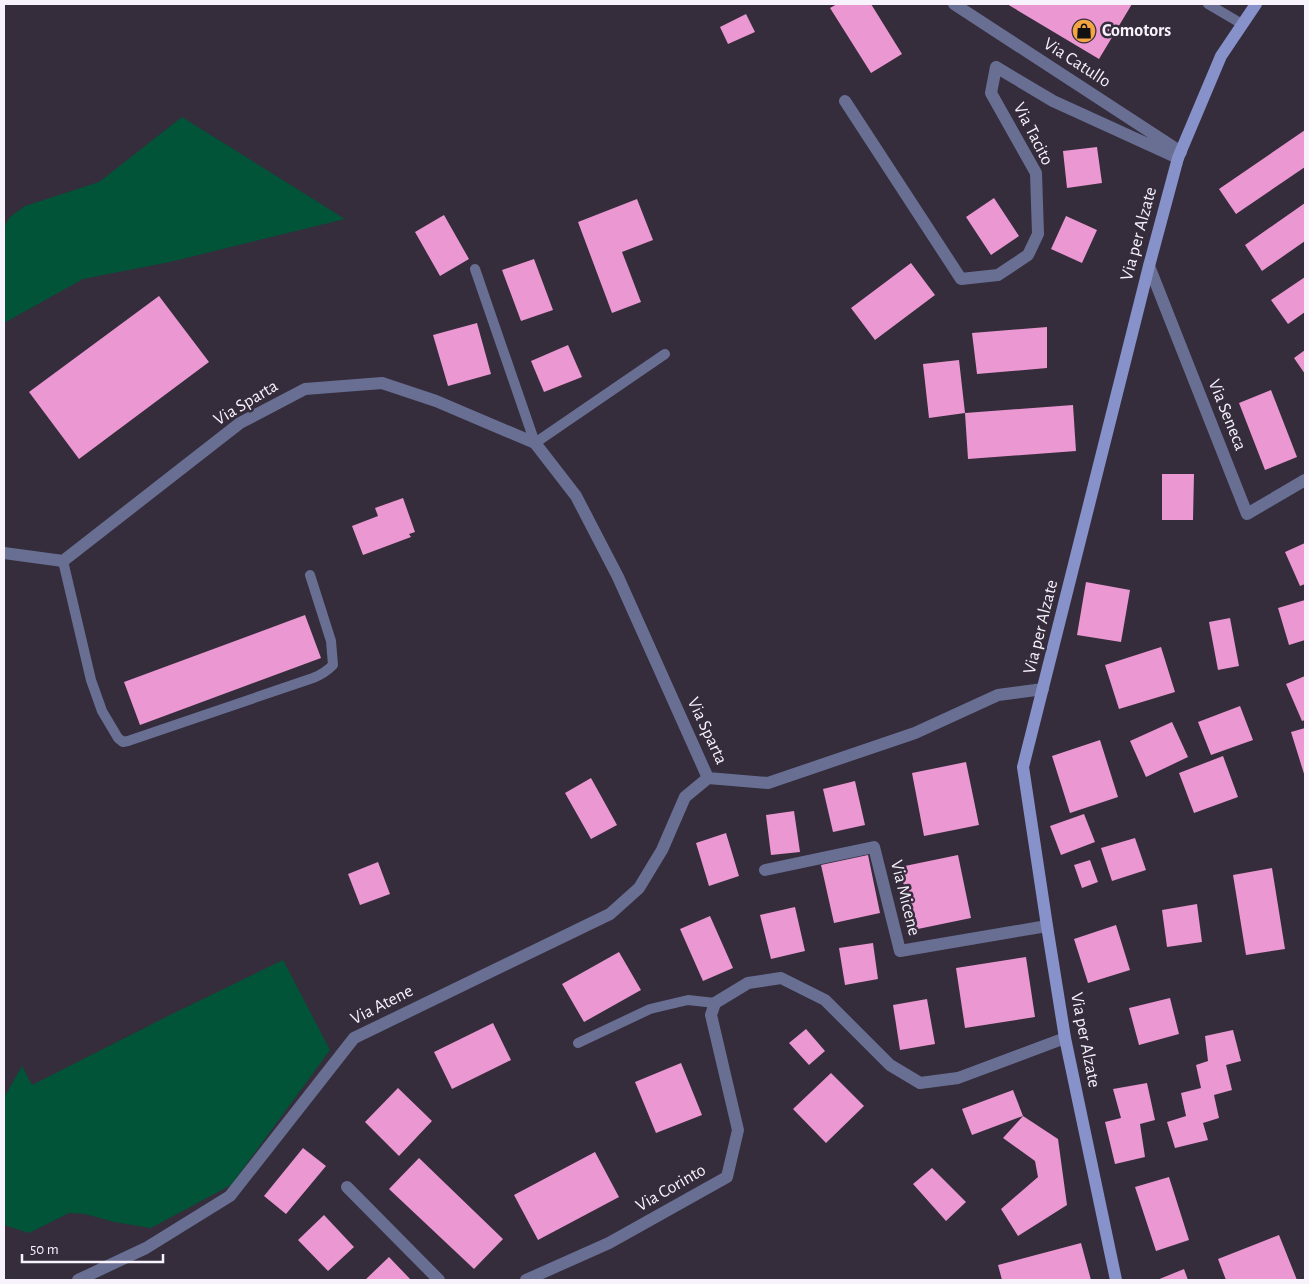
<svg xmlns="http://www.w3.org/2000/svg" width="1309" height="1284" font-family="'Alegreya Sans',sans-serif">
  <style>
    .green { fill: #025438 }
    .building { fill: #eb97d1 }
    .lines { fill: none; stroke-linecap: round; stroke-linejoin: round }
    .lane { stroke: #686f93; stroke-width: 10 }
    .street { stroke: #686f93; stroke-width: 12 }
    .secondary { stroke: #8792ca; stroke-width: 12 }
    .labels { text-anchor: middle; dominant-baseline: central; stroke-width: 5; stroke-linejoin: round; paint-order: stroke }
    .poi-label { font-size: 18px; font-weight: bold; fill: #f7f2fc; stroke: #352c3c; text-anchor: start }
    .street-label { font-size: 18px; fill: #f7f2fc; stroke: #352c3c }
  </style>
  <rect width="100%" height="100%" fill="#352c3c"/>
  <path class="green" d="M 182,117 L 345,219 L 170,262 L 83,279 L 4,323 L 4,227 L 10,217 L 25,206 L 99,182 Z
    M 283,960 L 330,1050 L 231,1185 L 151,1228 L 114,1222 L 85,1214 L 69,1213 L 29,1233 L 4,1225 L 4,1096 L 6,1094 L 22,1066 L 32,1085 L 172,1014 Z"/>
  <path class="building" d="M 837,4 L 871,4 L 902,54 L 871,73 L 830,8 Z
    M 1007,4 L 1132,4 L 1099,59 Z
    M 746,14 L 755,32 L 728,44 L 720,27 Z
    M 1305,130 L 1305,167 L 1236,214 L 1219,189 Z
    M 1097,147 L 1102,183 L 1067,188 L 1063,151 Z
    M 994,198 L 1019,236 L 991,255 L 966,217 Z
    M 637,199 L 653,240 L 622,252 L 641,302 L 612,313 L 578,222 Z
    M 1305,203 L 1305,241 L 1262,271 L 1245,245 Z
    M 444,215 L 469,259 L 440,276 L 415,232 Z
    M 1066,216 L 1097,230 L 1082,263 L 1051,249 Z
    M 534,259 L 553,310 L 521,321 L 502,270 Z
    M 911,263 L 935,295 L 875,340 L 851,308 Z
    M 1305,277 L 1305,312 L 1288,324 L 1271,300 Z
    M 159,296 L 209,362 L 79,459 L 29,392 Z
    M 477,323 L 491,374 L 448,386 L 433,335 Z
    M 1047,327 L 1047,368 L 977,374 L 972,333 Z
    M 568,345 L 582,377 L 544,392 L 531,361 Z
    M 1305,350 L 1305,374 L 1294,358 Z
    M 959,360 L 965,413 L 929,418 L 923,364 Z
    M 1271,390 L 1297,457 L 1265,470 L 1239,403 Z
    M 1073,405 L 1076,451 L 968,459 L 965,413 Z
    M 1162,474 L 1194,474 L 1193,520 L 1162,520 Z
    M 403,498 L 415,532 L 409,534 L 411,537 L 363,555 L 352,526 L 378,516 L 375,508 Z
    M 1305,543 L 1305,584 L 1300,586 L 1285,552 Z
    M 1086,582 L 1130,590 L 1121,642 L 1077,635 Z
    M 1305,600 L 1305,640 L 1289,645 L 1278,608 Z
    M 305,615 L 321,658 L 140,725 L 124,682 Z
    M 1230,618 L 1239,666 L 1218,670 L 1209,622 Z
    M 1161,647 L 1175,692 L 1119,709 L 1105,665 Z
    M 1305,676 L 1305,720 L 1302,721 L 1286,684 Z
    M 1240,706 L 1253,740 L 1211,755 L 1198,722 Z
    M 1172,722 L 1188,757 L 1146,777 L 1130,741 Z
    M 1305,728 L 1305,777 L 1291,732 Z
    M 1100,740 L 1118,797 L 1070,813 L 1052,756 Z
    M 1223,756 L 1238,797 L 1194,813 L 1179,773 Z
    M 966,762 L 979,825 L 924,836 L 912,773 Z
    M 591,778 L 617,825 L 591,839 L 565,793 Z
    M 855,781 L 865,825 L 833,832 L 823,789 Z
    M 794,811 L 800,852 L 771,855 L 766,815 Z
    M 1084,814 L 1095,842 L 1061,855 L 1050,826 Z
    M 726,833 L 739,876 L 709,886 L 696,843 Z
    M 1135,838 L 1146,870 L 1112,881 L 1101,848 Z
    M 868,855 L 880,913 L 834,923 L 821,865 Z
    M 958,855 L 971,918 L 913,930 L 900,867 Z
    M 1090,860 L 1098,882 L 1082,888 L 1074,865 Z
    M 378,862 L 390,894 L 360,905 L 348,874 Z
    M 1272,868 L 1285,949 L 1246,955 L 1233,875 Z
    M 1197,904 L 1202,942 L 1167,947 L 1162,910 Z
    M 795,907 L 805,951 L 771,959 L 760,915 Z
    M 710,916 L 733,968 L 703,981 L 680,929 Z
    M 1116,925 L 1130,970 L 1088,983 L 1074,939 Z
    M 873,943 L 878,979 L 845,985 L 839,948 Z
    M 619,952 L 641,990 L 584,1022 L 562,984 Z
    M 1026,957 L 1035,1017 L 965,1028 L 956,968 Z
    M 1170,998 L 1179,1034 L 1139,1045 L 1129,1008 Z
    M 927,999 L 935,1044 L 900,1050 L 893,1005 Z
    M 493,1023 L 511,1060 L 452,1089 L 434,1052 Z
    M 806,1029 L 825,1051 L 809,1065 L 789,1043 Z
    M 1233,1030 L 1241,1061 L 1226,1065 L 1232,1090 L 1214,1095 L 1219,1118 L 1203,1123 L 1208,1140 L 1175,1148 L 1167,1122 L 1186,1116 L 1181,1093 L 1201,1088 L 1196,1065 L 1208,1061 L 1205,1036 Z
    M 681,1063 L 702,1115 L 656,1133 L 635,1082 Z
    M 831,1073 L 864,1106 L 826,1143 L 793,1109 Z
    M 1147,1083 L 1155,1120 L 1140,1124 L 1145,1157 L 1115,1164 L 1105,1122 L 1121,1118 L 1113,1089 Z
    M 398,1088 L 432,1121 L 399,1156 L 365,1122 Z
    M 1013,1090 L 1023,1116 L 1058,1139 L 1067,1205 L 1018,1236 L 1001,1209 L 1038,1177 L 1035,1161 L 1003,1138 L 1023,1116 L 972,1135 L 962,1109 Z
    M 303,1148 L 326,1166 L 286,1214 L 264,1196 Z
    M 595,1152 L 619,1197 L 538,1240 L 514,1195 Z
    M 419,1158 L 503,1239 L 474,1269 L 389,1189 Z
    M 932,1168 L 966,1202 L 946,1221 L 913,1184 Z
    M 1169,1177 L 1189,1240 L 1156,1251 L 1135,1187 Z
    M 324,1215 L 354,1247 L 328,1271 L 298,1240 Z
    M 1279,1235 L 1297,1280 L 1226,1280 L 1218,1259 Z
    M 1081,1243 L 1091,1280 L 1002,1280 L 998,1265 Z
    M 389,1257 L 411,1280 L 365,1280 Z
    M 1184,1269 L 1188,1280 L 1157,1280 Z"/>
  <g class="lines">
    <path class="lane" d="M 1208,4 L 1242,24
      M 475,269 L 535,443 L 665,354
      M 63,561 L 91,680 L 102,711 L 118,738 L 123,742 L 128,741 L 313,678 C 321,675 327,671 333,665 L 331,641 L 310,575
      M 578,1043 L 650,1009 L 688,1000 L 715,1003"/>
    <path class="street" d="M 954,4 L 1181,152
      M 845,101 L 961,279 L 998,275 L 1028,255 L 1038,234 L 1036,173 L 991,93 L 996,67 L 1053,101 L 1178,158
      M 1149,266 L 1247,514 L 1305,480
      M 4,553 L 63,561 L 240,423 L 305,389 L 382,383 L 436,401 L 535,443 L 576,496 L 618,577 L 708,778 L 768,783 L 915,733 L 998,695 L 1043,689
      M 765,870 L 874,847 L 900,951 L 1047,926
      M 347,1187 L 439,1280
      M 78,1280 L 146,1248 L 230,1196 L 354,1038 L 610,914 L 639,888 L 662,850 L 685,797 L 708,778
      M 526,1280 L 609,1243 L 727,1177 L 738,1130 L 711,1015 L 715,1003 L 748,983 L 781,978 L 825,1000 L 890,1065 L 920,1083 L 958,1078 L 1065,1038"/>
    <path class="secondary" d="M 1116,1280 L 1065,1038 L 1047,926 L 1023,767 L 1149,266 L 1178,158 L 1221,56 L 1256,4"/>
  </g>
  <defs>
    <g id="shop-disc" transform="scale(1.25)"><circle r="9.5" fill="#f2a542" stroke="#352c3c"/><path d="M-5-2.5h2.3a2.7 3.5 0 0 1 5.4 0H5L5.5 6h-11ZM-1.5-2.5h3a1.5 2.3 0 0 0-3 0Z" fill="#111"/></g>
  </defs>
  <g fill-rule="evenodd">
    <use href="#shop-disc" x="1084" y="31"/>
  </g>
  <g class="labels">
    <g class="poi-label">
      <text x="1102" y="31">Comotors</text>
    </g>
    <g class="street-label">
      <text transform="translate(1077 63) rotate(33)">Via Catullo</text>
      <text transform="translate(1033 134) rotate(63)">Via Tacito</text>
      <text transform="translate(1139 234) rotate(-75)">Via per Alzate</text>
      <text transform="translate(246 403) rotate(-31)">Via Sparta</text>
      <text transform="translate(1227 415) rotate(68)">Via Seneca</text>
      <text transform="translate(1041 627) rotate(-76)">Via per Alzate</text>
      <text transform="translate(707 731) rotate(65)">Via Sparta</text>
      <text transform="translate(905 898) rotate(76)">Via Micene</text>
      <text transform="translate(382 1005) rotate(-27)">Via Atene</text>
      <text transform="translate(1085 1040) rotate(79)">Via per Alzate</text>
      <text transform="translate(671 1188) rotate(-30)">Via Corinto</text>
    </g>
  </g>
  <rect width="1309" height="1284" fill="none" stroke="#f7f2fc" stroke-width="10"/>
  <path d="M22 1254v8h141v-8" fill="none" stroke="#f7f2fc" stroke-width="2.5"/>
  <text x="30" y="1254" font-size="15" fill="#f7f2fc" stroke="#352c3c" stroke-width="4" paint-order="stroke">50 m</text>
</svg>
